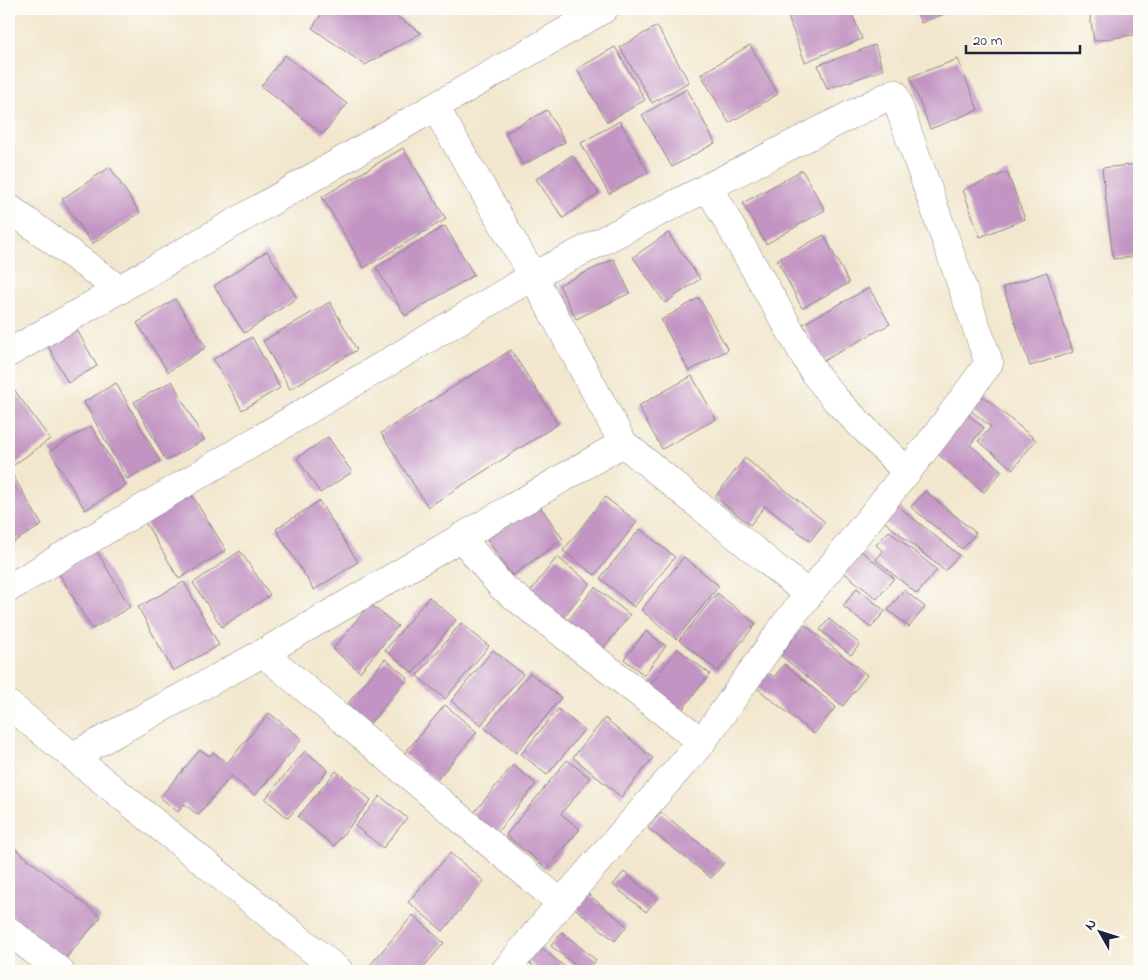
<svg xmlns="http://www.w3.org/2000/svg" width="1148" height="980" font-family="'Indie Flower',sans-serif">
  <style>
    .building { fill: #c294c3 }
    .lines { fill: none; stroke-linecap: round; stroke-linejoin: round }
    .minor-casing { stroke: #8a8484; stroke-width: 29 }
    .minor { stroke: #fff; stroke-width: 28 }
  </style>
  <rect width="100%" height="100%" fill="#fdfcf7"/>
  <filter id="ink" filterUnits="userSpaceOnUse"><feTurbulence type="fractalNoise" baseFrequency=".02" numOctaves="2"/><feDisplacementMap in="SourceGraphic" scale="10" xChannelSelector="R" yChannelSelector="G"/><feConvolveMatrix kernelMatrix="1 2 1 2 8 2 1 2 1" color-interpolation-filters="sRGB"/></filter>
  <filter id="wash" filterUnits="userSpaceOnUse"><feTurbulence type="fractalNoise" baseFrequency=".0096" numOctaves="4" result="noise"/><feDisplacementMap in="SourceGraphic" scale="20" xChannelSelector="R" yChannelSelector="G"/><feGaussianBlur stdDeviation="1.12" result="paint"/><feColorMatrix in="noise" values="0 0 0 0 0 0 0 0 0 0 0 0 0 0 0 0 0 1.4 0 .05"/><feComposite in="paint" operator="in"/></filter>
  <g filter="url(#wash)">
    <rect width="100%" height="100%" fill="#f2e7ce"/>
    <g id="blocks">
      <path class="building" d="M 325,9 L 386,9 L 421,33 L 365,65 L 312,28 Z
        M 794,9 L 850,9 L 862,39 L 805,62 L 786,12 Z
        M 915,9 L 956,9 L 921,23 Z
        M 1089,9 L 1139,9 L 1139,34 L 1094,41 Z
        M 657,26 L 689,82 L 652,103 L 620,47 Z
        M 750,45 L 778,94 L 729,123 L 701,74 Z
        M 875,45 L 883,70 L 827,89 L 818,65 Z
        M 615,47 L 645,100 L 607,122 L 577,69 Z
        M 285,55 L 347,104 L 323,134 L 261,86 Z
        M 958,59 L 978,110 L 930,129 L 910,77 Z
        M 687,89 L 715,143 L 672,167 L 642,115 Z
        M 547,110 L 565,142 L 523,165 L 505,133 Z
        M 620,121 L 648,172 L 609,194 L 581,143 Z
        M 403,148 L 446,219 L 364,268 L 322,197 Z
        M 572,155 L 599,193 L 563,218 L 536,179 Z
        M 1139,164 L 1139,256 L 1113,259 L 1102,168 Z
        M 110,167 L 140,213 L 92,244 L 62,199 Z
        M 802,170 L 825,210 L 766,244 L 743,203 Z
        M 1007,172 L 1025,219 L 980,237 L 963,190 Z
        M 445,226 L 474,275 L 405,316 L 376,267 Z
        M 668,233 L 700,279 L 665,303 L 633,257 Z
        M 824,235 L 849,283 L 802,308 L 777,260 Z
        M 267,251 L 297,298 L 244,333 L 214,286 Z
        M 614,259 L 630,293 L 576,319 L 559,285 Z
        M 1047,272 L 1073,352 L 1030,366 L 1003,287 Z
        M 869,288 L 890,324 L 823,361 L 803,324 Z
        M 699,298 L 728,350 L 689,371 L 661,320 Z
        M 175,299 L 206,347 L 168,372 L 137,323 Z
        M 330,302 L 357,350 L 290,389 L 263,341 Z
        M 77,330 L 97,366 L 68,383 L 48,346 Z
        M 252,337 L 280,388 L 242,410 L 213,359 Z
        M 511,350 L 558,424 L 428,507 L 381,433 Z
        M 692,376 L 716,419 L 662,449 L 638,406 Z
        M 172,381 L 204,440 L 166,461 L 134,402 Z
        M 116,383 L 160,461 L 127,479 L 84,402 Z
        M 13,388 L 50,439 L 14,465 L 9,457 L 9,391 Z
        M 980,394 L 1036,440 L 1013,469 L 978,441 L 991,427 L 968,408 Z
        M 964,412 L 984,428 L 970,445 L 1002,471 L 984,492 L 933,450 Z
        M 91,426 L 126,485 L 85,510 L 50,451 Z
        M 328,437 L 352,472 L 320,493 L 297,458 Z
        M 745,458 L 825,522 L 810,541 L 765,506 L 750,525 L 715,497 Z
        M 12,474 L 42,525 L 10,544 L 9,541 L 9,476 Z
        M 188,489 L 226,550 L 179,579 L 142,517 Z
        M 925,491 L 976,533 L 962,549 L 911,507 Z
        M 605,497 L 637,522 L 595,575 L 563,551 Z
        M 535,499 L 563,539 L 512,576 L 484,535 Z
        M 319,501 L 358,562 L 314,590 L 276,529 Z
        M 894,503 L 959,555 L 945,571 L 881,519 Z
        M 640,529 L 675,557 L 634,607 L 600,578 Z
        M 889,531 L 937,570 L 917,594 L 876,560 L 883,551 L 876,545 Z
        M 854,545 L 894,578 L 877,599 L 837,567 Z
        M 96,550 L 130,607 L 92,629 L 58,572 Z
        M 240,551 L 270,595 L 222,627 L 193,583 Z
        M 557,557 L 590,583 L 559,623 L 526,597 Z
        M 684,557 L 719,586 L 676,639 L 641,610 Z
        M 184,582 L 219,645 L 173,671 L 138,607 Z
        M 595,587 L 630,615 L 596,658 L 561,629 Z
        M 857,588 L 885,611 L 871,628 L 843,606 Z
        M 904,590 L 925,607 L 909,627 L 888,610 Z
        M 717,593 L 756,624 L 718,671 L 679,640 Z
        M 429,597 L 456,620 L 413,673 L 385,650 Z
        M 370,604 L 398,626 L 360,672 L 333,649 Z
        M 829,619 L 860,644 L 851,655 L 820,630 Z
        M 461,623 L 489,646 L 445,699 L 417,676 Z
        M 805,625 L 867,675 L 843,706 L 780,655 Z
        M 646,631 L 666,646 L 644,675 L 624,659 Z
        M 678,649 L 710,674 L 681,711 L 649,686 Z
        M 493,650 L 523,674 L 481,725 L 451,701 Z
        M 385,659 L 408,678 L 367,727 L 344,708 Z
        M 784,664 L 836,707 L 814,734 L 752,684 L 764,669 L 774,677 Z
        M 530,673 L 561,698 L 516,753 L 485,728 Z
        M 445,705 L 477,732 L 436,781 L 404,754 Z
        M 558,709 L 584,730 L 547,775 L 521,754 Z
        M 269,713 L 302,739 L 255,796 L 231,776 L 198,815 L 184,804 L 178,812 L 160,797 L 200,750 L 210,756 L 213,752 L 227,763 Z
        M 605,718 L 653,758 L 621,797 L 573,757 Z
        M 305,751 L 328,770 L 288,818 L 265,799 Z
        M 567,760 L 590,778 L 561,814 L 580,829 L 547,869 L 506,835 Z
        M 513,765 L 536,784 L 491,840 L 468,820 Z
        M 336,771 L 371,800 L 334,846 L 298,817 Z
        M 380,796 L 407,818 L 383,848 L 355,826 Z
        M 661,812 L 724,863 L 711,878 L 648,828 Z
        M 9,844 L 101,917 L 63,961 L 9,913 Z
        M 450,853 L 484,881 L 443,931 L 408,902 Z
        M 624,872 L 657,899 L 646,912 L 613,885 Z
        M 583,890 L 627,926 L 615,941 L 571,905 Z
        M 413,915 L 444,943 L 420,971 L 365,971 Z
        M 562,932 L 596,960 L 587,971 L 582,971 L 551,946 Z
        M 534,942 L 570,971 L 540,971 L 522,957 Z"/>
    </g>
  </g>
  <g filter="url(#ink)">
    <use href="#blocks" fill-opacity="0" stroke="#8a8484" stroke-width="1"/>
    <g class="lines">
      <g class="minor-casing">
        <path id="minor" d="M 435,107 L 533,276 L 623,443 L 809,595
          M 708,187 L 815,374 L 836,400 L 907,472
          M 9,208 L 120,290
          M 9,353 L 604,9
          M 461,537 L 501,586 L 702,742
          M 9,588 L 533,276 L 894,93 L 989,363 L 937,434 L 786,623 L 702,742 L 561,903 L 505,971
          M 263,653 L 561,903
          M 9,705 L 339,971
          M 73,756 L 263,653 L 623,443
          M 9,931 L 60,971"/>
      </g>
      <use href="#minor" class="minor"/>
    </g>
  </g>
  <rect width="1148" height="980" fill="none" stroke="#fdfcf7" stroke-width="30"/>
  <g transform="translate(1100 932) rotate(309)" stroke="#fdfcf7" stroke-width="4" paint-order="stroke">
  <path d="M0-4L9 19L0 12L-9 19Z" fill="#22223b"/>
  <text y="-8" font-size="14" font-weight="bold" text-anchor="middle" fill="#22223b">N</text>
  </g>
  <path d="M966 45v8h114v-8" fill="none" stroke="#22223b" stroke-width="2.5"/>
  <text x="973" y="45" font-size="15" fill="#22223b" stroke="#fdfcf7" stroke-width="4" paint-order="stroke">20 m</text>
</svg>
